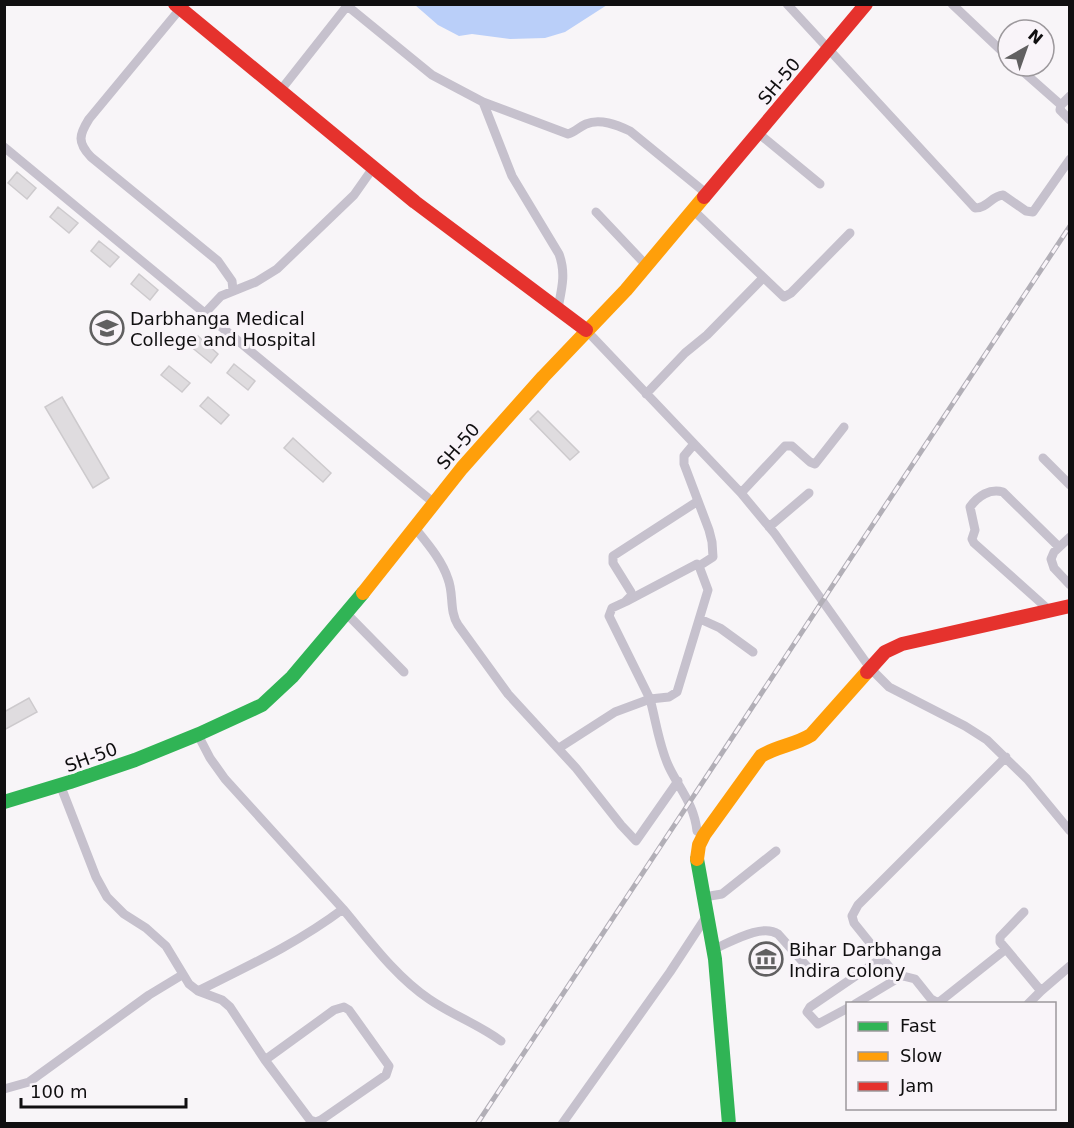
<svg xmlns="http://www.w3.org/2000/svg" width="1074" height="1128" font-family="'DejaVu Sans',sans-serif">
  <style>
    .water { fill: #bacff9 }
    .building { fill: #dfdcdf; stroke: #cdcacd; stroke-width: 1.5 }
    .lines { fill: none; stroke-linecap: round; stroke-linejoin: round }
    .street { stroke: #c6c1cd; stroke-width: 9 }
    .fast { stroke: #30b455; stroke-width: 14 }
    .slow { stroke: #ff9f0a; stroke-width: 14 }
    .jam { stroke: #e5322d; stroke-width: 14 }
    .rail-casing { stroke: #b2afb7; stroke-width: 5 }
    .rail { stroke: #f9f4f9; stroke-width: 3; stroke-dasharray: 9; stroke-linecap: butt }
    .labels { text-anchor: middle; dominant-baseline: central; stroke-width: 6; stroke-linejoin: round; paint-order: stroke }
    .street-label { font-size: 18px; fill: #100f10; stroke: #f9f4f9 }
    .poi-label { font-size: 18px; fill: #100f10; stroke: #f9f4f9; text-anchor: start }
  </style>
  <rect width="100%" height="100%" fill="#f8f5f8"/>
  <path class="water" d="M 415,5 L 607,5 L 565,32 L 545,38 L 510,39 L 472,34 L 459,36 L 438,25 Z"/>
  <path class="building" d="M 17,172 L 36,188 L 27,199 L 8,183 Z
    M 58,207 L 78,223 L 69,233 L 50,217 Z
    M 99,241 L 119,257 L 110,267 L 91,251 Z
    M 139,274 L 158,290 L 150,300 L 131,284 Z
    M 198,336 L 218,354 L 211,363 L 190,346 Z
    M 234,364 L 255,381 L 248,390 L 227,373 Z
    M 169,366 L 190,383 L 182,392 L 161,375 Z
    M 62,397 L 109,478 L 93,488 L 45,407 Z
    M 208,397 L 229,415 L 221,424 L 200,406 Z
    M 538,411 L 579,452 L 570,460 L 530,419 Z
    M 293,438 L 331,473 L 323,482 L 284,448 Z
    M 29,698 L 37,712 L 4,730 L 4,712 Z"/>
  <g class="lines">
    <path class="street" d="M 345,4 L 432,75 L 483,102 L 512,176 L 559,254 C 566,273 562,288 558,308
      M 787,4 L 975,208 C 988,208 991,196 1003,195 L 1026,211 L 1033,212 L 1070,159
      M 952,4 L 1008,57
      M 180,9 L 89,119 C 79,135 77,142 91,157 L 218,261 L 232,281 L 233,290
      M 1017,66 L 1061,105
      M 280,91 L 347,6
      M 1070,96 L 1061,105 L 1060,110 L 1070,120
      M 483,102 L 568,134 C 575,132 579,127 586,124 C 600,118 617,125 630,131 L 707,194
      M 758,133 L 820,184
      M 4,147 L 434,503
      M 693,210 L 784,297 L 791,293 L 850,233
      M 596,212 L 646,265
      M 206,312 L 221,296 L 256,282 L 277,269 L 354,195 L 373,168
      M 586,330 L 741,493 L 775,534 L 870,668 L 889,687 L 965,726 L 987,740 L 1027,779 L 1070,831
      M 646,394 L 685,353 L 707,335 L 763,278
      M 694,444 L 684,456 L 684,464 L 709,530 L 712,542 L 713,557 L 699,566 L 708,590 L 677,692 L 669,697 L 650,699 C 656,721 659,746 669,767 C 680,790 694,804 697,831 L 704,835
      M 1043,458 L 1070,485
      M 741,493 L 785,446 L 792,446 L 810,462 L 815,464 L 844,427
      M 769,527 L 809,493
      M 415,528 C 427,543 442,560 448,579 C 454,594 449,611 458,625 L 508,694 L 576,768 L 621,825 L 636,841 L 678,781
      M 1070,537 L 1054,552 L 1051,559 L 1054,568 L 1070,585
      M 627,601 L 697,564
      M 1049,610 L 974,543 L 972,539 L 975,530 L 970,507 C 978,496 990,488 1003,492 L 1059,547
      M 346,613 L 404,672
      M 700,619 L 720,628 L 753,652
      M 559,748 L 615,712 L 650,699 L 609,616 L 612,608 L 625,602 L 631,596 L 631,592 L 613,563 L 613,556 L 698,501
      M 1006,757 L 858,905 L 852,916 L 854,923 L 895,974 L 915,979 L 931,999 L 938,1003 L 1006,949 L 1041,991 L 1070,966
      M 61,787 L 96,877 L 107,897 L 124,914 L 146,928 L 166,946 L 189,984 L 198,991 L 222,1000 L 230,1007 L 265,1060 L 310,1120 L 316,1122 L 321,1120 L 386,1075 L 389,1066 L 349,1010 L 344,1007 L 334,1010 L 265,1060
      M 704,897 L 722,894 L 776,851
      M 343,909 C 369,940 395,976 429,999 C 452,1015 478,1024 501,1041
      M 714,949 C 731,942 762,923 778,934 L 811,971
      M 1006,949 L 1000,942 L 1000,937 L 1024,912
      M 198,991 C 248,966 298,943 343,909 L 225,779 L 210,758 L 198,735
      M 855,1004 L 900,977
      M 1028,1004 L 1041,991
      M 848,1008 L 818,1024 L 807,1012 L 810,1007 L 882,958
      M 4,1089 L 29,1082 L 149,995 L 182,975
      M 562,1124 L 670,972 L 708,914"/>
    <path class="fast" d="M 4,802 L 70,782 L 135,760 L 199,734 L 262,705 L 292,677 L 363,593
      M 697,859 L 715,959 L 729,1124"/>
    <path class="slow" d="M 363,593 L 462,468 L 543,377 L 626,290 L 704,197
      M 697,859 L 699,845 L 704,835 L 761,756 C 777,746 795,745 811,735 L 867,672"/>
    <path class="jam" d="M 175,4 L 415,202 L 586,330
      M 704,197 L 866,4
      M 867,672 L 885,652 L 902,644 L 1070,606"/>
    <g class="rail-casing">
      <path id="rail" d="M 477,1124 L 1070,226"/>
    </g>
    <use href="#rail" class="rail"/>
  </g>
  <defs>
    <g id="university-ring" transform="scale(1.725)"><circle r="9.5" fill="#f9f4f9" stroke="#616061" stroke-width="1.5"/><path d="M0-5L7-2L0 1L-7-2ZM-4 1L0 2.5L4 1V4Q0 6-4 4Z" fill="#616061"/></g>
    <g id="museum-ring" transform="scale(1.725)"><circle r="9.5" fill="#f9f4f9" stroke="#616061" stroke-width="1.5"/><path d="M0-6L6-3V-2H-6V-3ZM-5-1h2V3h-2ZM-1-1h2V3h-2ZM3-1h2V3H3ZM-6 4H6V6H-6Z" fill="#616061"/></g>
  </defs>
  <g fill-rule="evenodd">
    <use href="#university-ring" x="107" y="328"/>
    <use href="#museum-ring" x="766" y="959"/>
  </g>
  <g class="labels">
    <g class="street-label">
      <text transform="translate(779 81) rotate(-50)">SH-50</text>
      <text transform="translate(458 446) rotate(-49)">SH-50</text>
      <text transform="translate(91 757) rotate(-20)">SH-50</text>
    </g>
    <g class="poi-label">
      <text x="130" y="318">Darbhanga Medical<tspan x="130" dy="21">College and Hospital</tspan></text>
      <text x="789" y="949">Bihar Darbhanga<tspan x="789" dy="21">Indira colony</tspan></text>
    </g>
  </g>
  <rect width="1074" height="1128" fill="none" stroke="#100f10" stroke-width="12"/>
  <rect x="846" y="1002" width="210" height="108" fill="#f9f4f9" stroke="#9c989c" stroke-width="1.5"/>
  <rect x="858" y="1022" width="30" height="9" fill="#30b455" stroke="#9c989c" stroke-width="1.5"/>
  <text x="900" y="1032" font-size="18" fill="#100f10">Fast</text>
  <rect x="858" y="1052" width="30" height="9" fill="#ff9f0a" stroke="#9c989c" stroke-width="1.5"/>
  <text x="900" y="1062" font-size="18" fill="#100f10">Slow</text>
  <rect x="858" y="1082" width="30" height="9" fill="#e5322d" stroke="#9c989c" stroke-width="1.5"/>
  <text x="900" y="1092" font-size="18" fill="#100f10">Jam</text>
  <g transform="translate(1026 48) rotate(40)"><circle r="28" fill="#f9f4f9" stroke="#9c989c" stroke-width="1.5"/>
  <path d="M0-4.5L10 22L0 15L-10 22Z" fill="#616061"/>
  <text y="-9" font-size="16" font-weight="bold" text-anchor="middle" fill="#100f10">N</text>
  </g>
  <path d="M21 1098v9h165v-9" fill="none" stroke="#100f10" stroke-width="3"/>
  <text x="30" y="1098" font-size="18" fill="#100f10" stroke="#f9f4f9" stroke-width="4.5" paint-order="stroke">100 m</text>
</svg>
